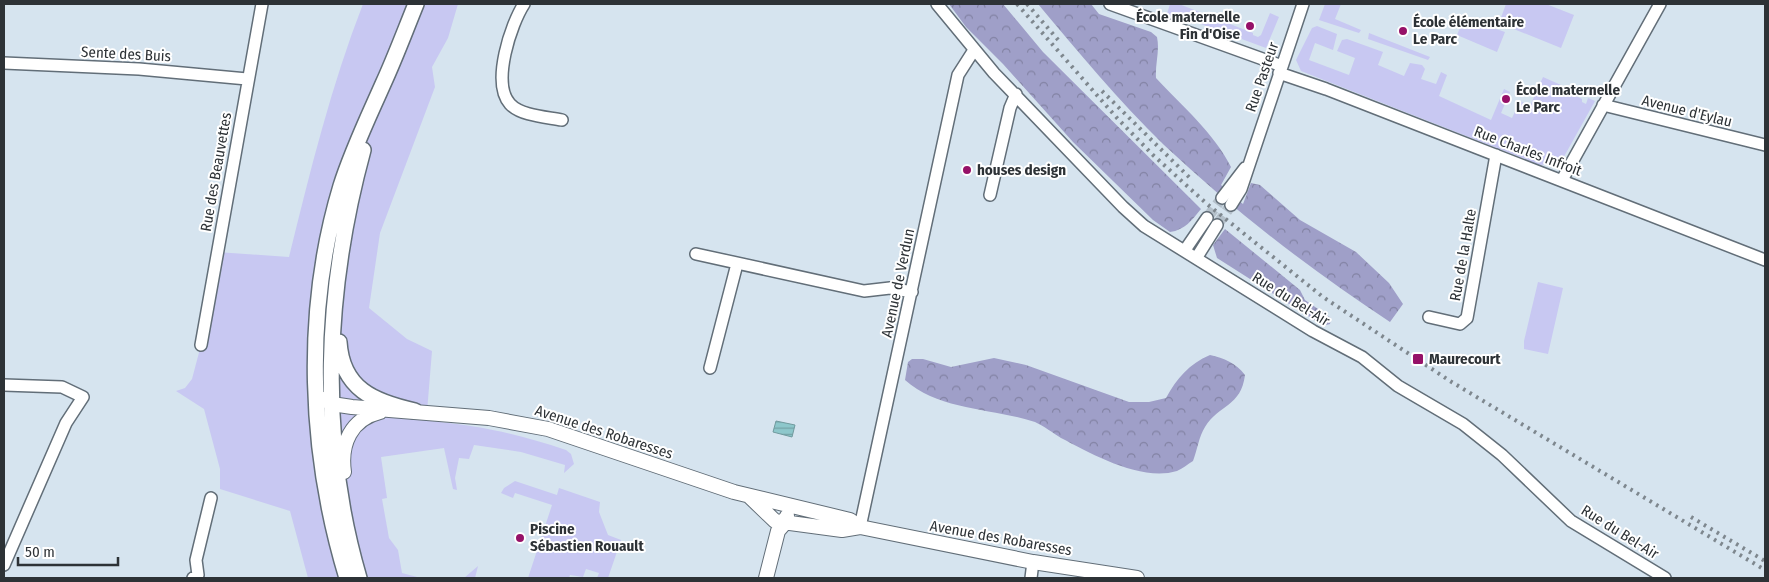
<svg xmlns="http://www.w3.org/2000/svg" width="1769" height="582" font-family="'Fira Sans Condensed',sans-serif">
  <style>
    .grass { fill: #c8c8f2 }
    .forest { fill: url(#forest-crowns) }
    .water { fill: url(#water-rules); stroke: #709a9e }
    .lines { fill: none; stroke-linecap: round; stroke-linejoin: round }
    .minor-tunnel { stroke: #b4c0ca; stroke-width: 11; stroke-dasharray: 11 5.5; stroke-linecap: butt }
    .minor-casing { stroke: #626e78; stroke-width: 14 }
    .tertiary-casing { stroke: #626e78; stroke-width: 16 }
    .secondary-casing { stroke: #626e78; stroke-width: 18 }
    .minor { stroke: #fff; stroke-width: 11 }
    .tertiary { stroke: #fff; stroke-width: 14 }
    .secondary { stroke: #fff; stroke-width: 15 }
    .rail { stroke: #7e878e; stroke-width: 4; stroke-dasharray: 2.5 5; stroke-linecap: butt }
    .poi-dot { fill: #961168; stroke: #fff; stroke-width: 2 }
    .labels { text-anchor: middle; dominant-baseline: central; stroke-width: 4; stroke-linejoin: round; paint-order: stroke }
    .poi-label { font-size: 15px; font-weight: bold; fill: #2d3236; stroke: #fff; text-anchor: start }
    .street-label { font-size: 15px; fill: #2d3236; stroke: #fff }
  </style>
  <defs>
    <pattern id="forest-crowns" width="20" height="18" patternUnits="userSpaceOnUse" patternTransform="scale(1.25)"><rect width="20" height="18" fill="#9f9fc8"/><path d="M2 6a3 3 0 1 1 6 0M12 15a3 3 0 1 1 6 0" fill="none" stroke="#8282a3"/></pattern>
    <pattern id="water-rules" width="6" height="5" patternUnits="userSpaceOnUse" patternTransform="scale(1.25)"><rect width="6" height="5" fill="#8dc7cb"/><path d="M0 2.5h6" fill="none" stroke="#74a2a6"/></pattern>
  </defs>
  <rect width="100%" height="100%" fill="#d6e4ef"/>
  <path class="grass" d="M 363,4 L 458,4 L 448,38 L 432,67 L 435,87 L 380,233 L 369,308 L 407,339 L 432,351 L 427,412 L 432,421 C 481,426 519,434 566,450 L 571,454 L 574,464 L 564,473 L 565,465 L 521,452 L 474,445 L 469,459 L 459,458 L 455,478 L 457,490 L 453,489 L 444,448 L 381,457 L 387,498 L 382,499 L 389,538 L 398,550 L 402,573 L 421,578 L 308,578 L 290,511 L 220,489 L 220,469 L 204,409 L 176,391 L 185,388 L 192,379 L 201,345 L 217,252 L 289,257 C 310,172 331,86 363,4 Z
    M 1170,4 L 1179,4 L 1253,33 L 1253,35 L 1258,37 L 1261,35 L 1270,13 L 1279,17 L 1266,48 L 1182,17 L 1173,15 L 1166,17 Z
    M 1325,4 L 1341,4 L 1335,19 L 1361,30 L 1359,33 L 1319,20 Z
    M 1506,4 L 1546,4 L 1574,15 L 1561,48 L 1499,23 Z
    M 1464,18 L 1505,32 L 1497,52 L 1457,35 Z
    M 1317,26 L 1337,34 L 1333,50 L 1315,43 L 1309,60 L 1349,75 L 1355,58 L 1337,51 L 1342,40 L 1347,39 L 1383,52 L 1378,65 L 1404,76 L 1410,63 L 1422,65 L 1425,69 L 1421,79 L 1436,84 L 1441,72 L 1447,75 L 1439,96 L 1491,120 L 1504,89 L 1510,92 L 1501,113 L 1512,118 L 1520,101 L 1530,106 L 1543,77 L 1561,85 L 1560,88 L 1582,99 L 1582,102 L 1586,104 L 1588,98 L 1595,101 L 1561,162 L 1540,165 L 1301,71 L 1296,60 L 1312,28 Z
    M 1369,33 L 1430,57 L 1428,60 L 1368,39 Z
    M 1538,282 L 1563,288 L 1548,354 L 1524,349 L 1524,341 Z
    M 515,481 L 557,495 L 559,488 L 600,502 L 599,512 L 608,535 L 621,540 L 608,578 L 597,578 L 599,573 L 586,569 L 583,577 L 570,575 L 569,578 L 528,578 L 552,505 L 515,493 L 513,498 L 501,493 L 504,488 Z
    M 478,566 L 475,578 L 464,578 Z"/>
  <path class="forest" d="M 949,4 L 1003,4 L 1043,52 L 1201,209 C 1192,220 1185,230 1170,232 L 1153,220 L 1073,142 L 1003,64 L 966,27 Z
    M 1038,4 L 1091,4 L 1099,14 L 1151,32 L 1157,37 C 1160,51 1155,64 1156,78 C 1182,106 1214,133 1231,167 L 1221,185 L 1243,204 L 1251,183 L 1260,185 L 1300,220 L 1356,252 L 1389,283 L 1403,304 L 1390,322 C 1310,269 1234,211 1164,145 C 1119,101 1078,52 1038,4 Z
    M 1225,229 L 1300,290 L 1305,300 L 1331,318 L 1330,324 L 1326,325 L 1319,323 L 1217,258 L 1213,245 Z
    M 1210,355 C 1224,358 1236,363 1245,375 C 1241,407 1219,404 1205,427 C 1199,436 1197,451 1193,461 C 1188,464 1182,469 1177,471 C 1141,482 1092,454 1061,438 C 1053,433 1044,426 1035,422 C 993,408 940,411 905,380 L 908,362 L 912,359 L 923,359 L 951,367 L 994,358 L 1026,365 L 1129,402 L 1149,402 L 1166,398 C 1177,378 1189,364 1210,355 Z"/>
  <path class="water" d="M 776,421 L 795,425 L 792,437 L 773,432 Z"/>
  <g class="lines">
    <path class="minor-tunnel" d="M 1207,218 L 1222,198
      M 1217,225 L 1231,205"/>
    <g class="minor-casing">
      <path id="minor" d="M 524,4 C 511,24 491,83 510,104 C 521,116 547,117 562,120
        M 937,4 L 994,73 L 1123,207 L 1144,226 L 1313,331 L 1362,357 L 1398,386 L 1463,424 L 1502,455 L 1571,521 L 1665,578
        M 1110,4 L 1282,66
        M 4,63 L 139,69 L 247,79
        M 1279,73 L 1326,89 L 1765,260
        M 1603,105 L 1765,145
        M 1562,180 L 1660,4
        M 990,195 L 1010,108 L 1016,94
        M 1222,198 L 1245,168
        M 1231,205 L 1241,189 L 1303,4
        M 1185,250 L 1207,218
        M 696,254 L 864,291 L 890,288 L 912,292
        M 1197,257 L 1217,225
        M 1429,317 L 1460,324 L 1467,318 L 1496,155
        M 201,345 L 262,4
        M 710,368 L 737,264
        M 4,385 L 62,387 L 83,397 L 66,423 L 4,565
        M 860,527 L 958,75 L 974,50
        M 193,578 L 198,575 L 196,560 L 211,498
        M 1031,578 L 1033,562"/>
    </g>
    <g class="tertiary-casing">
      <path id="tertiary" d="M 323,399 L 332,404 L 352,407 L 489,418 L 548,429 L 734,492 L 850,520 L 860,527
        M 344,472 C 340,444 351,419 380,412
        M 750,497 L 775,521 L 842,530 L 860,527 L 1033,562 L 1137,578
        M 766,578 L 778,531 L 785,523 L 787,516"/>
    </g>
    <g class="secondary-casing">
      <path id="secondary" d="M 339,342 C 342,389 374,402 415,411
        M 347,578 C 309,453 303,312 341,186 C 352,151 368,118 383,84 C 395,58 405,31 416,4
        M 359,578 C 318,439 325,289 363,150"/>
    </g>
    <use href="#minor" class="minor"/>
    <use href="#tertiary" class="tertiary"/>
    <use href="#secondary" class="secondary"/>
    <path class="rail" d="M 1017,4 L 1117,118 L 1153,155 L 1207,204 L 1323,297 L 1450,381 L 1765,570
      M 1027,4 L 1060,42
      M 1102,91 L 1191,179
      M 1691,517 L 1765,561"/>
  </g>
  <g class="poi-dot">
    <circle cx="1250" cy="26" r="5"/>
    <circle cx="1403" cy="31" r="5"/>
    <circle cx="1506" cy="99" r="5"/>
    <circle cx="967" cy="170" r="5"/>
    <rect x="1412" y="353" width="12" height="12" rx="2.5"/>
    <circle cx="520" cy="538" r="5"/>
  </g>
  <g class="labels">
    <g class="poi-label">
      <text x="1240" y="17" text-anchor="end">École maternelle<tspan x="1240" dy="17">Fin d'Oise</tspan></text>
      <text x="1413" y="22">École élémentaire<tspan x="1413" dy="17">Le Parc</tspan></text>
      <text x="1516" y="90">École maternelle<tspan x="1516" dy="17">Le Parc</tspan></text>
      <text x="977" y="170">houses design</text>
      <text x="1429" y="359">Maurecourt</text>
      <text x="530" y="529">Piscine<tspan x="530" dy="17">Sébastien Rouault</tspan></text>
    </g>
    <g class="street-label">
      <text transform="translate(126 54) rotate(3)">Sente des Buis</text>
      <text transform="translate(1262 77) rotate(-71)">Rue Pasteur</text>
      <text transform="translate(1687 111) rotate(14)">Avenue d'Eylau</text>
      <text transform="translate(1528 151) rotate(21)">Rue Charles Infroit</text>
      <text transform="translate(216 172) rotate(-80)">Rue des Beauvettes</text>
      <text transform="translate(1463 255) rotate(-80)">Rue de la Halte</text>
      <text transform="translate(898 283) rotate(-78)">Avenue de Verdun</text>
      <text transform="translate(1291 299) rotate(32)">Rue du Bel-Air</text>
      <text transform="translate(604 432) rotate(18)">Avenue des Robaresses</text>
      <text transform="translate(1620 532) rotate(32)">Rue du Bel-Air</text>
      <text transform="translate(1001 538) rotate(10)">Avenue des Robaresses</text>
    </g>
  </g>
  <rect width="1769" height="582" fill="none" stroke="#2d3236" stroke-width="10"/>
  <path d="M18 557v8h100v-8" fill="none" stroke="#2d3236" stroke-width="2.5"/>
  <text x="25" y="557" font-size="15" fill="#2d3236" stroke="#ffffff" stroke-width="4" paint-order="stroke">50 m</text>
</svg>
